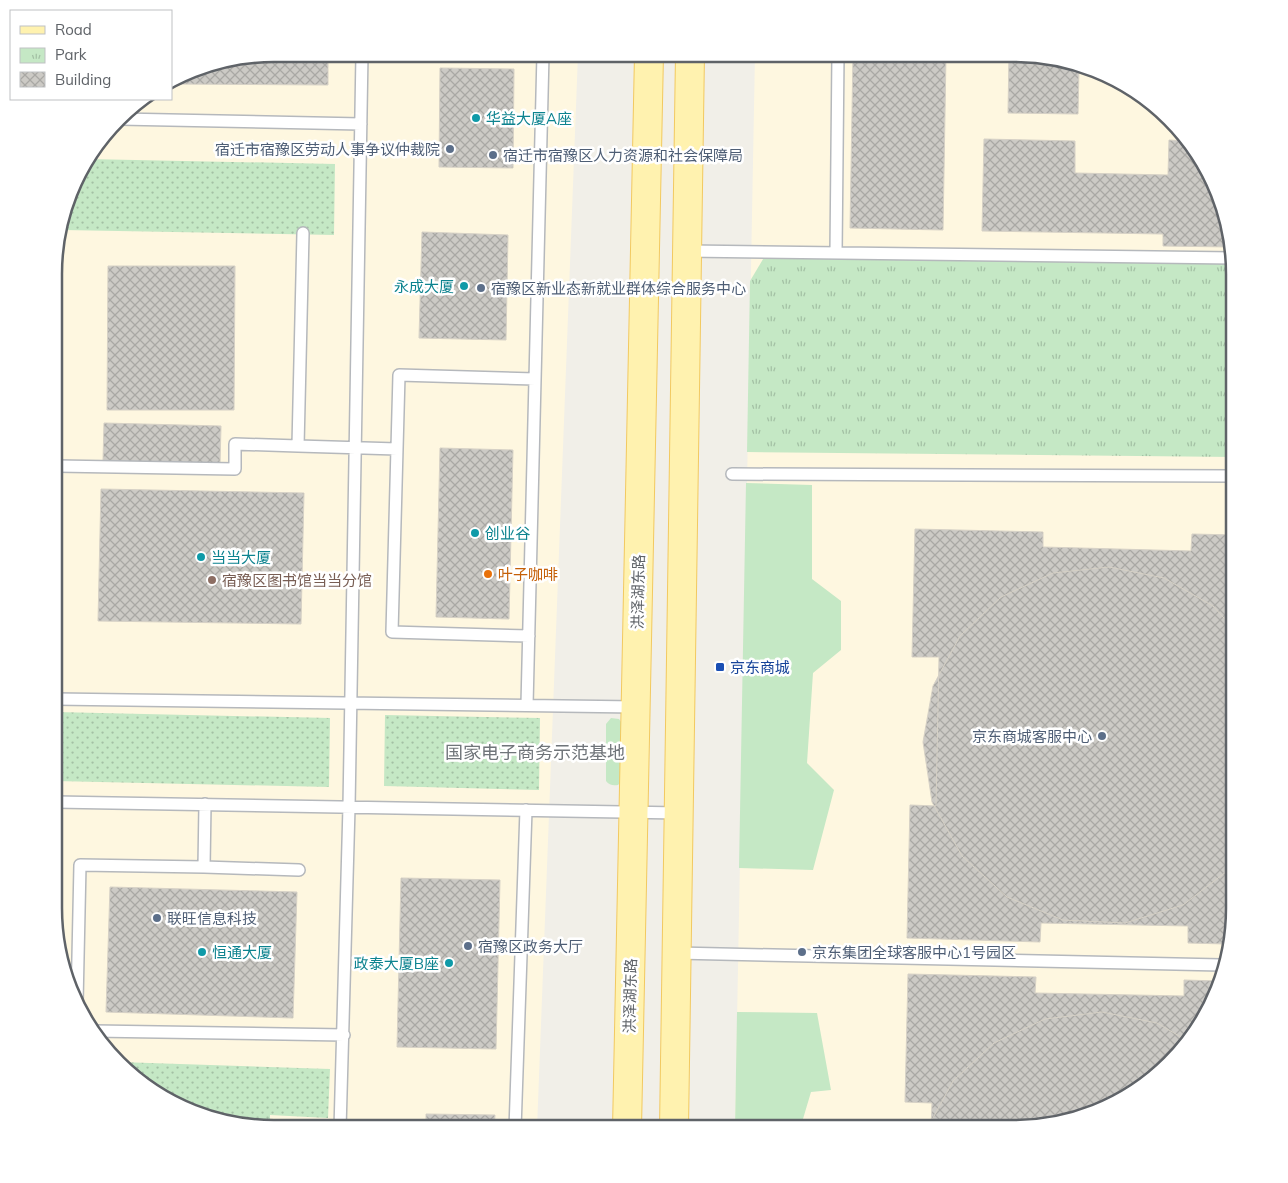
<svg xmlns="http://www.w3.org/2000/svg" width="1288" height="1183" font-family="Mulish,'Noto Sans SC',sans-serif">
  <style>
    .commercial { fill: #fef7e0 }
    .grass { fill: #c5e8c5 }
    .park { fill: url(#park-tufts) }
    .garden { fill: url(#garden-dots) }
    .building { fill: url(#building-cross-hatch); stroke: #d6d1c6 }
    .lines { fill: none; stroke-linecap: round; stroke-linejoin: round }
    .service-casing { stroke: #b5b8bc; stroke-width: 14 }
    .primary-casing { stroke: #f2c960; stroke-width: 30 }
    .service { stroke: #fff; stroke-width: 11 }
    .primary { stroke: #fff2af; stroke-width: 28 }
    .culture-dot { fill: #0f9aa8; stroke: #fff; stroke-width: 2 }
    .service-dot { fill: #5c6f8a; stroke: #fff; stroke-width: 2 }
    .food-dot { fill: #e8710a; stroke: #fff; stroke-width: 2 }
    .education-dot { fill: #8d6e63; stroke: #fff; stroke-width: 2 }
    .transit-dot { fill: #1a4fb4; stroke: #fff; stroke-width: 2 }
    .labels { text-anchor: middle; dominant-baseline: central; stroke-width: 5; stroke-linejoin: round; paint-order: stroke }
    .culture-label { font-size: 15px; fill: #0d838f; stroke: #fff; text-anchor: start }
    .service-label { font-size: 15px; fill: #4e5e75; stroke: #fff; text-anchor: start }
    .food-label { font-size: 15px; fill: #c56008; stroke: #fff; text-anchor: start }
    .education-label { font-size: 15px; fill: #785e54; stroke: #fff; text-anchor: start }
    .street-label { font-size: 15px; fill: #5f6368; stroke: #fff }
    .transit-label { font-size: 15px; fill: #164399; stroke: #fff; text-anchor: start }
    .quarter-label { font-size: 18px; fill: #70757a; stroke: #fff }
    .rim { fill: none; stroke: #5f6368; stroke-width: 2.5 }
  </style>
  <defs>
    <pattern id="park-tufts" width="24" height="20" patternUnits="userSpaceOnUse" patternTransform="scale(1.25)"><rect width="24" height="20" fill="#c5e8c5"/><path d="M3 7l-1-3M5 7V3M7 7l1-3M15 17l-1-3M17 17v-4M19 17l1-3" fill="none" stroke="#a3c0a4"/></pattern>
    <pattern id="garden-dots" width="8" height="8" patternUnits="userSpaceOnUse" patternTransform="scale(1.25)"><rect width="8" height="8" fill="#c5e8c5"/><path d="M2 2h.1M6 6h.1" fill="none" stroke="#a3c0a4" stroke-width="1.8" stroke-linecap="round"/></pattern>
    <pattern id="building-cross-hatch" width="8" height="8" patternUnits="userSpaceOnUse" patternTransform="scale(1.25)"><rect width="8" height="8" fill="#cccac5"/><path d="M0 0l8 8M0 8l8-8" fill="none" stroke="#a9a8a4"/></pattern>
  </defs>
  <rect width="100%" height="100%" fill="#f1efe8"/>
  <path class="commercial" d="M 274,54 L 578,54 L 537,1129 L 274,1129 L 177,1107 L 108,1054 L 70,993 L 54,923 L 58,231 L 83,164 L 129,108 L 145,99 L 171,99 L 171,84 L 203,66 Z
    M 755,54 L 1029,54 L 1112,77 L 1180,129 L 1218,190 L 1234,259 L 1234,909 L 1212,1006 L 1028,1129 L 735,1129 Z"/>
  <path class="grass" d="M 746,483 L 812,485 L 812,579 L 841,601 L 841,650 L 813,673 L 807,763 L 834,790 L 813,870 L 739,868 Z
    M 611,718 L 619,719 L 621,722 L 621,782 L 618,785 C 613,786 609,785 606,781 L 606,724 Z
    M 737,1012 L 817,1013 L 831,1090 L 811,1092 L 800,1129 L 735,1129 Z"/>
  <path class="park" d="M 766,254 L 1234,262 L 1234,457 L 747,452 L 750,281 Z"/>
  <path class="garden" d="M 87,159 L 335,164 L 334,235 L 63,230 L 63,218 L 83,164 Z
    M 55,712 L 330,718 L 329,787 L 55,781 Z
    M 385,715 L 540,718 L 539,790 L 384,786 Z
    M 119,1062 L 330,1069 L 328,1118 L 270,1115 L 270,1125 L 255,1125 L 177,1107 Z"/>
  <path class="building" d="M 274,54 L 328,54 L 328,85 L 171,84 L 203,66 Z
    M 767,54 L 786,54 L 786,61 L 767,61 Z
    M 853,54 L 946,54 L 943,230 L 850,228 Z
    M 1009,54 L 1029,54 L 1079,68 L 1078,114 L 1008,113 Z
    M 440,68 L 514,69 L 513,168 L 439,167 Z
    M 984,139 L 1075,141 L 1075,173 L 1168,175 L 1169,140 L 1187,141 L 1218,190 L 1231,247 L 1163,246 L 1163,234 L 982,231 Z
    M 422,232 L 508,235 L 506,340 L 419,338 Z
    M 108,266 L 235,266 L 234,410 L 107,410 Z
    M 104,423 L 221,426 L 220,464 L 103,461 Z
    M 440,448 L 513,450 L 509,619 L 436,617 Z
    M 101,489 L 304,493 L 301,624 L 98,621 Z
    M 915,529 L 1043,532 L 1043,547 L 1191,551 L 1192,534 L 1234,535 L 1234,909 L 1226,944 L 1188,943 L 1188,926 L 1041,923 L 1040,942 L 907,938 L 910,805 L 936,806 L 939,657 L 912,657 Z
    M 56,533 L 58,533 L 56,630 Z
    M 1109,567 L 1164,578 L 1213,606 L 1234,629 L 1234,863 L 1231,868 L 1183,905 L 1125,923 L 1063,920 L 1007,897 L 962,856 L 932,802 L 923,742 L 933,686 L 960,636 L 1001,597 L 1053,573 Z
    M 401,878 L 500,880 L 496,1049 L 397,1047 Z
    M 110,887 L 297,892 L 293,1018 L 106,1012 Z
    M 908,974 L 1036,977 L 1035,993 L 1184,996 L 1184,980 L 1218,981 L 1212,1006 L 1159,1075 L 1098,1113 L 1028,1129 L 931,1129 L 932,1103 L 905,1102 Z
    M 1102,1012 L 1157,1023 L 1186,1040 L 1159,1075 L 1098,1113 L 1028,1129 L 927,1129 L 953,1081 L 994,1043 L 1045,1019 Z
    M 426,1114 L 495,1115 L 494,1129 L 426,1129 Z"/>
  <g class="lines">
    <g class="service-casing">
      <path id="service" d="M 120,119 L 361,124
        M 303,233 L 298,446 L 397,449
        M 687,251 L 1234,258
        M 836,253 L 838,54
        M 57,466 L 235,469 L 235,444 L 298,446
        M 732,474 L 1234,476
        M 529,636 L 392,632 L 399,375 L 535,379
        M 55,699 L 636,707
        M 527,705 L 543,54
        M 55,802 L 679,813
        M 204,867 L 299,870
        M 677,953 L 1221,965
        M 77,1003 L 80,865 L 204,867 L 205,804
        M 94,1031 L 344,1035
        M 340,1129 L 349,807 L 362,54
        M 515,1129 L 526,810"/>
    </g>
    <g class="primary-casing">
      <path id="primary" d="M 627,1129 L 649,54
        M 674,1129 L 690,54"/>
    </g>
    <use href="#service" class="service"/>
    <use href="#primary" class="primary"/>
  </g>
  <g class="culture-dot">
    <circle cx="476" cy="118" r="5"/>
    <circle cx="464" cy="286" r="5"/>
    <circle cx="475" cy="533" r="5"/>
    <circle cx="201" cy="557" r="5"/>
    <circle cx="202" cy="952" r="5"/>
    <circle cx="449" cy="963" r="5"/>
  </g>
  <g class="service-dot">
    <circle cx="450" cy="149" r="5"/>
    <circle cx="493" cy="155" r="5"/>
    <circle cx="481" cy="288" r="5"/>
    <circle cx="1102" cy="736" r="5"/>
    <circle cx="157" cy="918" r="5"/>
    <circle cx="468" cy="946" r="5"/>
    <circle cx="802" cy="952" r="5"/>
  </g>
  <circle class="food-dot" cx="488" cy="574" r="5"/>
  <circle class="education-dot" cx="212" cy="580" r="5"/>
  <rect class="transit-dot" x="715" y="662" width="10" height="10" rx="2.5"/>
  <g class="labels">
    <g class="culture-label">
      <text x="486" y="118">华益大厦A座</text>
      <text x="454" y="286" text-anchor="end">永成大厦</text>
      <text x="485" y="533">创业谷</text>
      <text x="211" y="557">当当大厦</text>
      <text x="212" y="952">恒通大厦</text>
      <text x="439" y="963" text-anchor="end">政泰大厦B座</text>
    </g>
    <g class="service-label">
      <text x="440" y="149" text-anchor="end">宿迁市宿豫区劳动人事争议仲裁院</text>
      <text x="503" y="155">宿迁市宿豫区人力资源和社会保障局</text>
      <text x="491" y="288">宿豫区新业态新就业群体综合服务中心</text>
      <text x="1092" y="736" text-anchor="end">京东商城客服中心</text>
      <text x="167" y="918">联旺信息科技</text>
      <text x="478" y="946">宿豫区政务大厅</text>
      <text x="812" y="952">京东集团全球客服中心1号园区</text>
    </g>
    <g class="food-label">
      <text x="498" y="574">叶子咖啡</text>
    </g>
    <g class="education-label">
      <text x="222" y="580">宿豫区图书馆当当分馆</text>
    </g>
    <g class="street-label">
      <text transform="translate(638 592) rotate(-89)">洪泽湖东路</text>
      <text transform="translate(630 996) rotate(-89)">洪泽湖东路</text>
    </g>
    <g class="transit-label">
      <text x="730" y="667">京东商城</text>
    </g>
    <g class="quarter-label">
      <text x="535" y="752">国家电子商务示范基地</text>
    </g>
  </g>
  <path d="M0 0H1288V1183H0ZM274 62H1014A212 212 0 0 1 1226 274V908A212 212 0 0 1 1014 1120H274A212 212 0 0 1 62 908V274A212 212 0 0 1 274 62Z" fill="#fff" fill-rule="evenodd"/>
  <path class="rim" d="M274 62H1014A212 212 0 0 1 1226 274V908A212 212 0 0 1 1014 1120H274A212 212 0 0 1 62 908V274A212 212 0 0 1 274 62Z"/>
  <rect x="10" y="10" width="162" height="90" fill="#ffffff" stroke="#bfc1c3"/>
  <rect x="20" y="26" width="25" height="8" fill="#fff2af" stroke="#bfc1c3"/>
  <text x="55" y="35" font-size="15" fill="#5f6368">Road</text>
  <rect x="20" y="48" width="25" height="15" fill="url(#park-tufts)" stroke="#bfc1c3"/>
  <text x="55" y="60" font-size="15" fill="#5f6368">Park</text>
  <rect x="20" y="72" width="25" height="15" fill="url(#building-cross-hatch)" stroke="#bfc1c3"/>
  <text x="55" y="85" font-size="15" fill="#5f6368">Building</text>
</svg>
